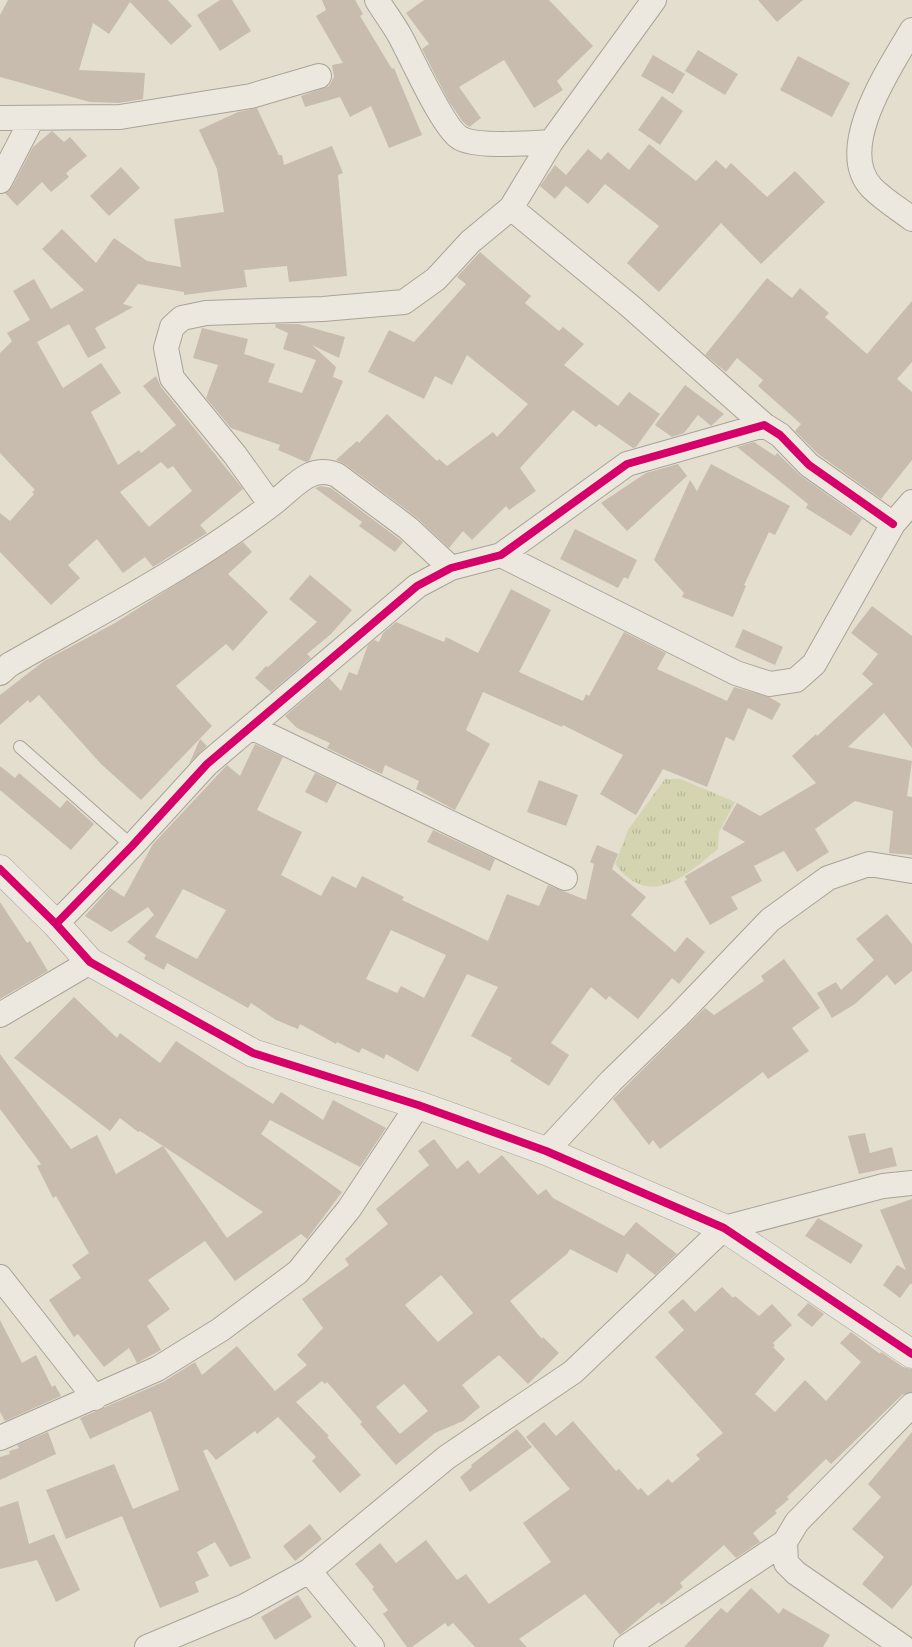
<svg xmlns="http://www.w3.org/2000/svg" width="912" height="1647" font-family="'Noto Serif',serif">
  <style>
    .grass { fill: url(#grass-tufts) }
    .building { fill: #c8bcaf; fill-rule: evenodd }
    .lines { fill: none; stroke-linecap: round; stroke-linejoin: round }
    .service-casing { stroke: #a9a397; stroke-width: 14 }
    .minor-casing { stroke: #a9a397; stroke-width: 26 }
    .tertiary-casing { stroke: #a9a397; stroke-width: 29 }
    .service { stroke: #ece8df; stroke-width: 12 }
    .minor { stroke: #ece8df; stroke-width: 24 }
    .tertiary { stroke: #ece8df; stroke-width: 28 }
    .cycleway-casing { stroke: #f5ebd4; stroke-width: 11 }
    .cycleway { stroke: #d6006c; stroke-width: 8 }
  </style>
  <defs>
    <pattern id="grass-tufts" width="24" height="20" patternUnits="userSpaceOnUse" patternTransform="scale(1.25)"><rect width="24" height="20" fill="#d4d4b1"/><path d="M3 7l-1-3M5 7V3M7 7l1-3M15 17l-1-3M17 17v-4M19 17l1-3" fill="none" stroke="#b7b698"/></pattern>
  </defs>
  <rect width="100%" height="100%" fill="#e4dece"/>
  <path class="grass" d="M 665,779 L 681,779 L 735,802 L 719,832 L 718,849 C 685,876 650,910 615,864 L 628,830 Z"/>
  <path class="building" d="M 8,0 L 168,0 L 192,26 L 171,45 L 130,2 L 109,34 L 93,23 L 79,70 L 145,73 L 143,99 L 119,103 L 90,102 L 0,77 L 0,15 Z
    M 220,0 L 232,0 L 251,31 L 220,51 L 197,15 Z
    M 322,0 L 355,0 L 363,14 L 360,16 L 392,69 L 394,68 L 422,135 L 389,148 L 371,106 L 350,117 L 340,97 L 305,107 L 301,96 L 329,86 L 334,77 L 332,65 L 343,63 L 316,16 L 326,10 Z
    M 424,0 L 549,0 L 593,46 L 557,81 L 563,90 L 534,108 L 504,60 L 459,87 L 481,118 L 469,127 L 463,122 L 448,100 L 422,49 L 429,44 L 406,13 Z
    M 758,0 L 803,0 L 777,22 Z
    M 698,50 L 738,74 L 725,95 L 685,71 Z
    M 653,55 L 685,74 L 673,94 L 641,76 Z
    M 798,56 L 850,83 L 832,117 L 780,90 Z
    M 662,96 L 683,111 L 660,145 L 638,130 Z
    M 257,108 L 279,155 L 282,155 L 284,165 L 332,146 L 343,173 L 338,175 L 347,276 L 289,282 L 287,266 L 244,270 L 247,287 L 184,295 L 184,292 L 138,284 L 123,304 L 133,307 L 95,328 L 106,348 L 88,358 L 69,324 L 37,342 L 63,388 L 101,363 L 121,393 L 91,412 L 118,465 L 139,450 L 141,453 L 176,425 L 143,386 L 156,376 L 161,387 L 243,489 L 200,525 L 207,533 L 153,567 L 145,557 L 123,573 L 97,539 L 68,565 L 80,578 L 51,605 L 0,552 L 0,513 L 10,521 L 34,494 L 32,492 L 35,490 L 0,453 L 0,353 L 12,341 L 7,333 L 30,320 L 13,291 L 34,279 L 51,309 L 84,290 L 42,249 L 62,229 L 96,263 L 114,238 L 147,261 L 181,267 L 174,219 L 224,212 L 217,169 L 199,130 L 238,112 ZM 161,462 L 168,469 L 173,466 L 192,491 L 149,527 L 120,492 Z
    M 52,131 L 64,142 L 70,137 L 87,156 L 66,173 L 69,177 L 51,192 L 42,182 L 17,206 L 5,193 L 12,187 L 33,147 Z
    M 649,144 L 696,181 L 716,160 L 726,169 L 731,163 L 767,197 L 795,171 L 825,202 L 761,264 L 721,223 L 659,292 L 627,263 L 659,226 L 605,184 L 588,204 L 566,186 L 555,199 L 540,186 L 555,165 L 566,175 L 588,149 L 601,160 L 608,152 L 629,170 Z
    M 121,167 L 140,188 L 109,216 L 90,196 Z
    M 480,252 L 531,296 L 525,303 L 559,331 L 563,327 L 584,344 L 564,365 L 618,406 L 629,392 L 660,414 L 636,447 L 633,448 L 599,424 L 596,427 L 573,410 L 520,468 L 536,491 L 509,510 L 506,506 L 472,540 L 463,531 L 449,548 L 416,517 L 345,464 L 336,460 L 357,441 L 359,443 L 387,414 L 437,461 L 439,459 L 447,466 L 493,432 L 497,437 L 528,404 L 467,355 L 452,385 L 435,376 L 424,399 L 368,372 L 389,330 L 414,342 L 466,284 L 457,277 Z
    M 767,278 L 792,298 L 800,288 L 829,313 L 825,317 L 867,354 L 912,301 L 912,362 L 897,379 L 912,392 L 912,460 L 881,499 L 818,454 L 795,431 L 801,424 L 758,386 L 763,380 L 737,358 L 726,372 L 705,355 Z
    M 276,324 L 298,324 L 345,337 L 339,358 L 312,345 L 336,367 L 333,377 L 343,381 L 309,461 L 306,462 L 278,450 L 280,445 L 231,428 L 206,398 L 218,365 L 193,358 L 202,328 L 248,339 L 244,354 L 275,364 L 268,382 L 302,393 L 316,360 L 283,349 L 288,333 L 275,327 Z
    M 685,385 L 724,414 L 711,426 L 698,415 L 684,433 L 672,437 L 655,425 Z
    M 754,442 L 775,456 L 777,453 L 801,476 L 862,519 L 851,536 L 806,508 L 808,504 L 737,447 Z
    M 678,464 L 687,476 L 627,531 L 601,503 L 646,473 Z
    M 711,464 L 790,506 L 775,535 L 769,532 L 744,585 L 746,586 L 733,617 L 682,597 L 684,593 L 654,560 L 690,480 L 697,491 Z
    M 321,486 L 331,488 L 403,542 L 395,552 L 359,526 L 362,522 L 315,488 Z
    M 575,529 L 637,560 L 628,579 L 624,577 L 618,588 L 560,559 Z
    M 243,542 L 252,552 L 228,574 L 268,612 L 233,651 L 226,644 L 176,686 L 212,726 L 141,800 L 101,764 L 39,695 L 30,703 L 28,700 L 0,725 L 0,695 L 44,661 L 115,623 Z
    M 310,575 L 352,610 L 331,634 L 307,654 L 311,658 L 271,692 L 255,678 L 266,666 L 268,667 L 317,622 L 289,599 Z
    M 511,589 L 551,610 L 519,672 L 583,701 L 586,694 L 589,696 L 624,632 L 666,653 L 657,669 L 727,701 L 734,687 L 769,697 L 781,704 L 772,720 L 748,708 L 734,741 L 726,737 L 707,787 L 663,769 L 636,815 L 600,794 L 623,755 L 563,725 L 562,727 L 483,692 L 466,730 L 490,744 L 455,810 L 416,789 L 419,781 L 385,765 L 382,774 L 373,770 L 327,748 L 330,743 L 297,728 L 285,716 L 329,678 L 341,691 L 349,672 L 357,675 L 368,645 L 374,640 L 379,642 L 383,633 L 396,622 L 444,642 L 446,637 L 478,653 Z
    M 872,606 L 912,636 L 912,748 L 884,713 L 848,747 L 912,761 L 907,796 L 912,797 L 912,855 L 889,853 L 893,811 L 855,801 L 815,829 L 829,852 L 797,872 L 784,851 L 754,866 L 762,881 L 731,897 L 738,909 L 710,925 L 684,881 L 687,880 L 685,876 L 745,842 L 722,829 L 737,803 L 760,816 L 816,783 L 792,756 L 816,734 L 817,736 L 873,684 L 862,674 L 878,654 L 851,633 Z
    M 743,629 L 783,647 L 775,665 L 735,647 Z
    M 200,739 L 207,746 L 189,764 Z
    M 255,744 L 283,757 L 257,810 L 302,832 L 281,875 L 321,896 L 332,876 L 356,888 L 362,876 L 404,897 L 402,900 L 488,941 L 507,894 L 539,906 L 548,885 L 586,900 L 594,864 L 590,862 L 597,845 L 618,854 L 612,869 L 646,897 L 631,915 L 675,952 L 687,937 L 705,952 L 679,984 L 672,978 L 638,1019 L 609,996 L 606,1000 L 591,987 L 551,1043 L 569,1055 L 549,1086 L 510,1061 L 512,1058 L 471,1036 L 498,987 L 467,974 L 418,1072 L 386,1054 L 384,1059 L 362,1048 L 359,1053 L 337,1042 L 336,1044 L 300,1024 L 298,1029 L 276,1020 L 251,1003 L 248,1008 L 167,963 L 164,970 L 144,959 L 146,955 L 127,942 L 154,915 L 148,907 L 111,932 L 85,916 L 110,888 L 124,897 L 153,844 L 227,765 L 240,776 ZM 183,889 L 226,910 L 197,959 L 155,937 ZM 391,930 L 446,955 L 424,998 L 401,986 L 397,993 L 366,979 Z
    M 0,766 L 15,778 L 19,773 L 60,808 L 67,800 L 94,824 L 71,850 L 0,790 Z
    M 315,773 L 337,783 L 327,803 L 305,792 Z
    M 539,780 L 578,795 L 566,826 L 527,812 Z
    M 433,830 L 495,859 L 490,871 L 427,842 Z
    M 0,902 L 27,943 L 30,941 L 48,971 L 0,999 Z
    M 887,914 L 912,944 L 912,971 L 895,985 L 887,975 L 855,1004 L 832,1018 L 817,993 L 836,982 L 841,990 L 874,960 L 856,939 Z
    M 784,959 L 820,1008 L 792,1028 L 809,1051 L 768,1079 L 763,1072 L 660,1149 L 653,1140 L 649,1145 L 613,1099 L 705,1008 L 714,1015 L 764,981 L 761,976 Z
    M 74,997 L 117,1038 L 120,1033 L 160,1063 L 176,1041 L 273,1104 L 281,1092 L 323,1120 L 333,1100 L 386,1128 L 360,1167 L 270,1120 L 261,1134 L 342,1192 L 307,1239 L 301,1234 L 235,1281 L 205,1241 L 148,1280 L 170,1309 L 147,1326 L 161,1350 L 137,1363 L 129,1348 L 104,1367 L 78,1334 L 74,1337 L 49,1300 L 81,1278 L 72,1265 L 89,1253 L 56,1196 L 53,1198 L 37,1166 L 41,1164 L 0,1109 L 0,1054 L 71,1149 L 97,1135 L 116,1174 L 163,1146 L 140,1131 L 138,1132 L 120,1118 L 110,1131 L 14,1058 ZM 163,1146 L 263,1212 L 227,1238 Z
    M 865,1133 L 870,1153 L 892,1147 L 897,1166 L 859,1174 L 848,1136 Z
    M 434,1139 L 457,1169 L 468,1160 L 479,1174 L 502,1155 L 538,1195 L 546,1189 L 553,1198 L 624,1236 L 636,1222 L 677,1254 L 655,1275 L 627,1253 L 617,1273 L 570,1249 L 567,1254 L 510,1301 L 542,1339 L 543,1337 L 559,1353 L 528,1384 L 499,1355 L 462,1385 L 480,1407 L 463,1421 L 435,1433 L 396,1465 L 360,1424 L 362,1422 L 327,1382 L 325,1384 L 322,1381 L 296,1402 L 329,1436 L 327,1437 L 361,1475 L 340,1493 L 312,1461 L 316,1457 L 278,1417 L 257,1434 L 255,1431 L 216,1460 L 207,1449 L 203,1451 L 251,1558 L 230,1567 L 215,1542 L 197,1552 L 209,1576 L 195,1582 L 199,1592 L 160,1608 L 122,1516 L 66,1539 L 46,1490 L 114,1464 L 133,1509 L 179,1490 L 151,1411 L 90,1439 L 80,1418 L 163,1382 L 195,1362 L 202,1375 L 237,1346 L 275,1391 L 307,1365 L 297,1355 L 323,1328 L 302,1299 L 349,1265 L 345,1259 L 388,1224 L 376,1209 L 429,1165 L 418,1151 ZM 441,1275 L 473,1313 L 438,1342 L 405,1305 ZM 404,1384 L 428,1411 L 400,1434 L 376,1407 Z
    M 912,1199 L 912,1285 L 911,1283 L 900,1298 L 883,1285 L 897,1265 L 906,1270 L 880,1210 Z
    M 818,1218 L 863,1245 L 851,1264 L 805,1236 Z
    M 722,1287 L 733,1298 L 735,1296 L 759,1316 L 772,1304 L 792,1325 L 773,1343 L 775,1346 L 773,1347 L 785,1359 L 755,1394 L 775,1412 L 805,1380 L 826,1401 L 861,1362 L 840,1343 L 851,1332 L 880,1354 L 881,1352 L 903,1367 L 912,1369 L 912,1392 L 902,1395 L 831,1464 L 826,1459 L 787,1497 L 789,1499 L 775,1511 L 777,1513 L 753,1533 L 760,1542 L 736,1558 L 724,1545 L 680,1583 L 683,1587 L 661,1605 L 659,1602 L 620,1635 L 585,1594 L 519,1639 L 527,1647 L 475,1647 L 453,1623 L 448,1627 L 445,1623 L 412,1647 L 407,1647 L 383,1614 L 388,1610 L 372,1589 L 374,1587 L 355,1564 L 380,1543 L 396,1563 L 426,1540 L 457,1580 L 466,1574 L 489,1604 L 551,1562 L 523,1523 L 570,1489 L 526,1437 L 544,1422 L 556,1436 L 573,1421 L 616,1471 L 619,1469 L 638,1490 L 641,1488 L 648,1496 L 668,1479 L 672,1483 L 700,1459 L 696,1455 L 723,1433 L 655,1357 L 684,1330 L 668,1312 L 683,1299 L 695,1312 Z
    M 808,1303 L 824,1314 L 812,1327 L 797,1315 Z
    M 0,1320 L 22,1363 L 36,1355 L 52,1387 L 55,1385 L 61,1396 L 5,1421 L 0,1412 Z
    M 517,1429 L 532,1447 L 470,1492 L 460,1477 L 472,1467 L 471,1465 Z
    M 48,1432 L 56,1454 L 0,1480 L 0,1457 L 10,1454 L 9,1451 L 19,1448 L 17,1445 Z
    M 912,1432 L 912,1585 L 892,1609 L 862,1584 L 884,1557 L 852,1529 L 881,1497 L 868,1484 Z
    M 18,1501 L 29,1544 L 54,1534 L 80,1590 L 56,1602 L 37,1560 L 0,1569 L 0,1507 Z
    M 310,1524 L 322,1539 L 295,1561 L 283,1546 Z
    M 751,1588 L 779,1614 L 783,1608 L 830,1635 L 823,1647 L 684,1647 L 721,1608 L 727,1613 Z
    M 298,1595 L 312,1617 L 275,1640 L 261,1617 Z"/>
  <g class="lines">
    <g class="service-casing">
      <path id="service" d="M 20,747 L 132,846"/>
    </g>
    <g class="minor-casing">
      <path id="minor" d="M 377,0 C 384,12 393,23 400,36 C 411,56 443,128 460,138 C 478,148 529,143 551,142
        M 912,30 C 891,66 834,149 872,188 C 884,200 899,209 912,219
        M 0,118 L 120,117 L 251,96 L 319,76
        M 0,181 L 32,119
        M 511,208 L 630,306 L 764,425
        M 271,505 L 235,455 L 172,378 L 166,348 L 172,327 L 182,318 L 206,313 L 323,309 L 404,302 L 436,279 L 470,242 L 511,208 L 551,142 L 654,0
        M 501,555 L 736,673 L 770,684 L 796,680 L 814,664 L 893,524 L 912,502
        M 0,673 L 9,665 C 99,613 194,565 276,501 C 296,485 311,464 337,475 L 408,528 L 451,568
        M 251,727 L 565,878
        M 56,924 L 132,846 L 207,764 L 417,586 L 451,568 L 501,555 L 627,464 L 764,425 L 780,435 L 809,465 L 893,524
        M 0,1015 L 90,962
        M 546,1151 L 611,1081 L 678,1016 L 770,920 L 828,878 L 869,864 L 912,871
        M 0,1277 L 95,1398
        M 0,1438 L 157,1369 L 220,1330 L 298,1272 L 349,1209 L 418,1105
        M 309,1571 L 372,1647
        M 147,1647 L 245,1606 L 309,1571 L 447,1457 L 573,1372 L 724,1228 L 883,1186 L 912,1183
        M 626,1647 L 785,1542
        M 903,1647 L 796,1573 L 786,1563 L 785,1542 L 797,1522 L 912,1405"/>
    </g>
    <g class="tertiary-casing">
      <path id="tertiary" d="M 0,869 L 56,924 L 90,962 L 253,1053 L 418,1105 L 546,1151 L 724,1228 L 912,1354"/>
    </g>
    <use href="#service" class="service"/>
    <use href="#minor" class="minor"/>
    <use href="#tertiary" class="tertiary"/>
    <g class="cycleway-casing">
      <path id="cycleway" d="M 0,869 L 56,924 L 90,962 L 253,1053 L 418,1105 L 546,1151 L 724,1228 L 912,1354
        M 56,924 L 132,846 L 207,764 L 417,586 L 451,568 L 501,555 L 627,464 L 764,425 L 780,435 L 809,465 L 893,524"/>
    </g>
    <use href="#cycleway" class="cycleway"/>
  </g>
</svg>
